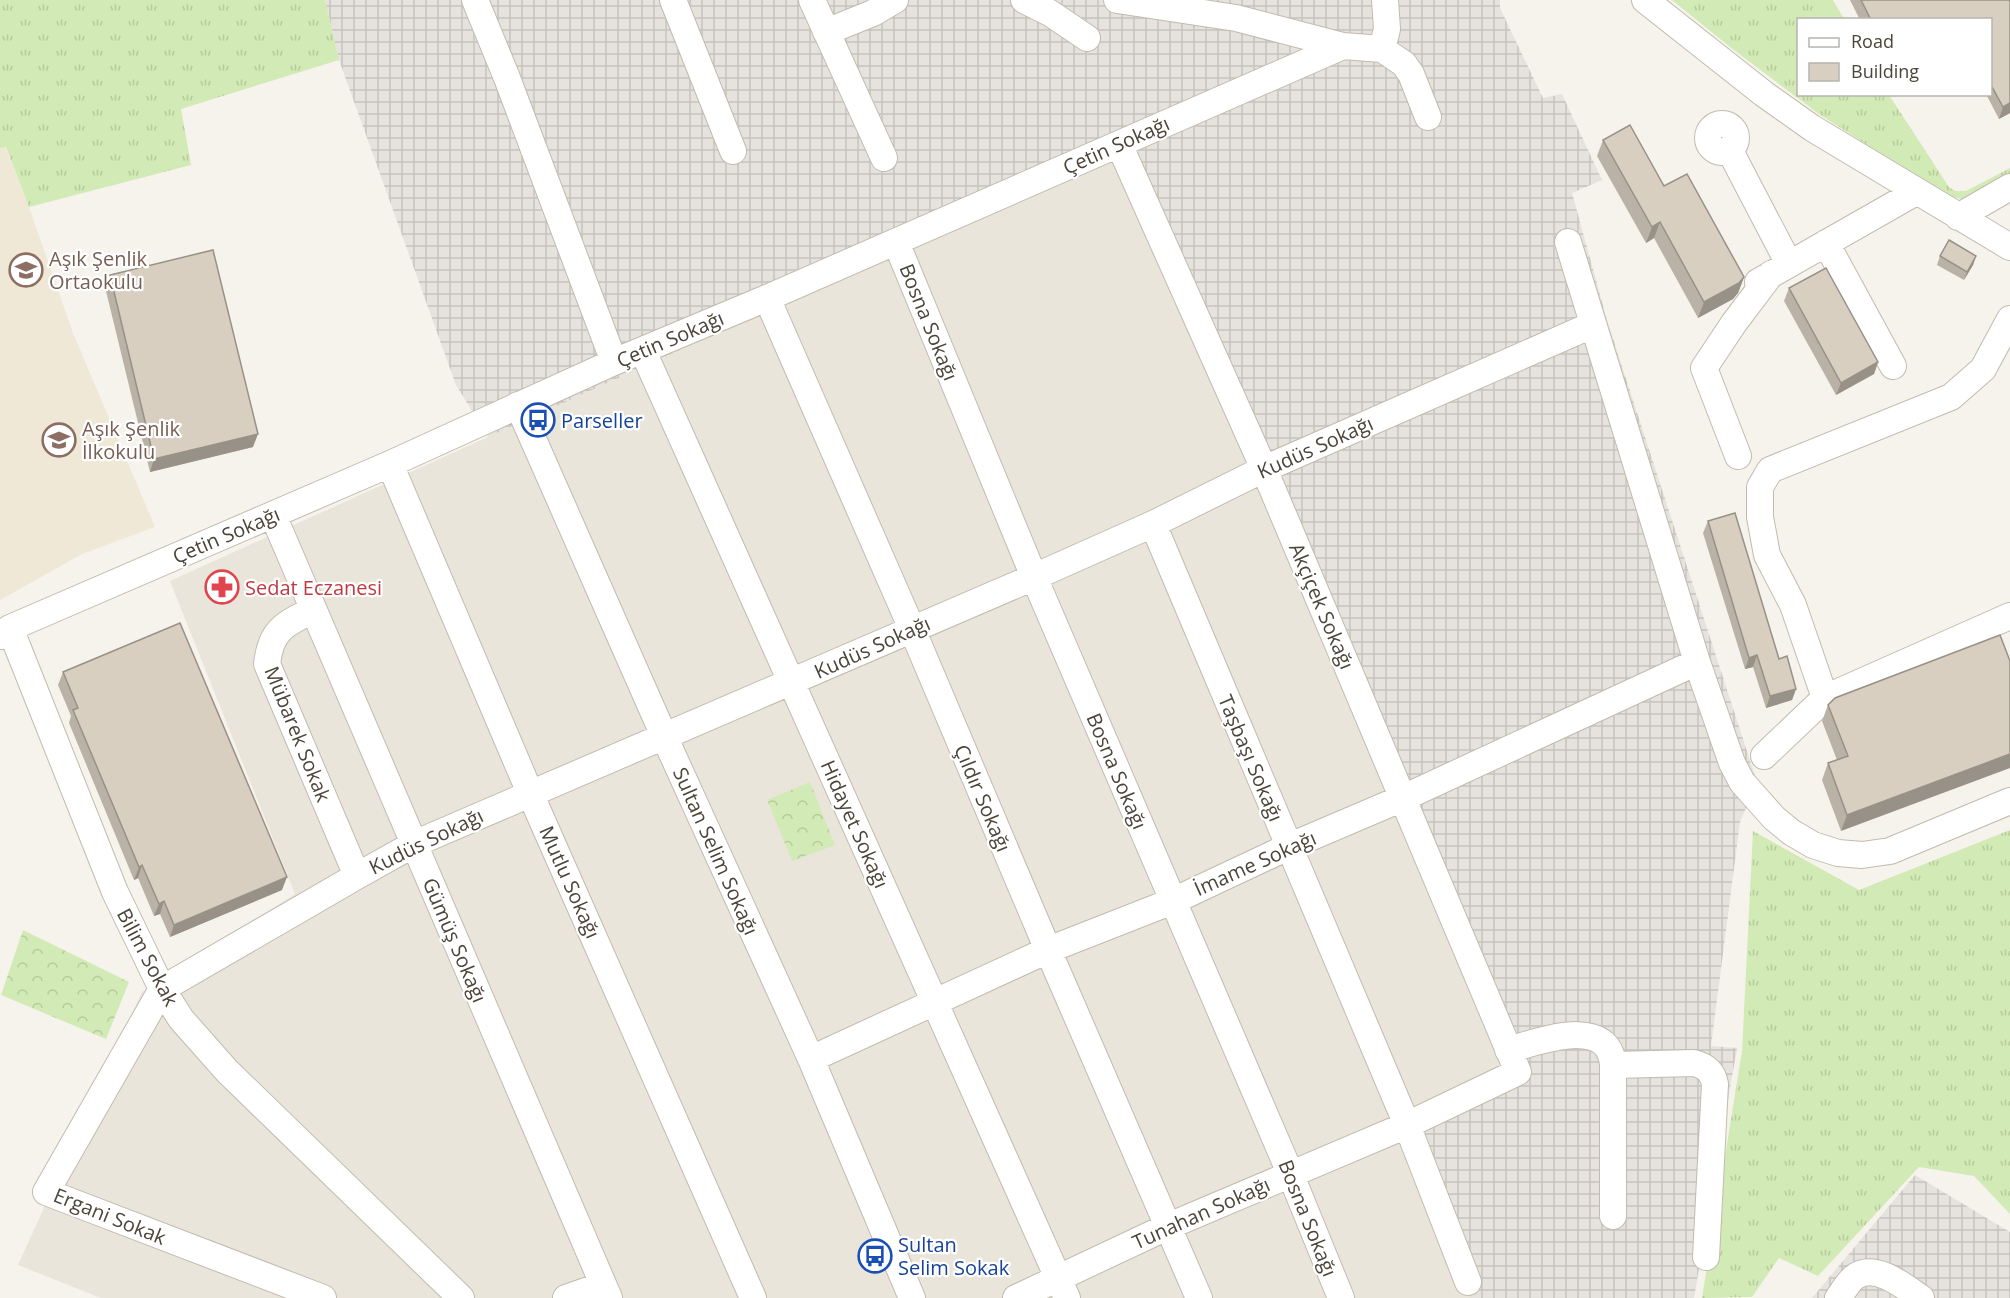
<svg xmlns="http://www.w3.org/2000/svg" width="2010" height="1298" font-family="'Open Sans',sans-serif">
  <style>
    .residential { fill: #eae5da }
    .industrial { fill: url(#industrial-grid) }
    .education { fill: #efe8d6 }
    .grass { fill: url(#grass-tufts) }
    .forest { fill: url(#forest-crowns) }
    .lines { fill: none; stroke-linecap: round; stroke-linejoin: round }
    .minor-casing { stroke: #c2bbae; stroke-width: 28 }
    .minor { stroke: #fff; stroke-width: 26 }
    .wall { fill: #bab2a6 }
    .shaded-wall { fill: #979187 }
    .building { fill: #d8cfc1; stroke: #979187; stroke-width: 1.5 }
    .labels { text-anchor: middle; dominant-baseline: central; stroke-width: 4.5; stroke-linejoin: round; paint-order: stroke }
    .street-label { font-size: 20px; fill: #4b4439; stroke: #fff }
    .education-label { font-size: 20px; fill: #785e54; stroke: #fff; text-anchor: start }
    .transit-label { font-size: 20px; fill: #164399; stroke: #fff; text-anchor: start }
    .health-label { font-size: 20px; fill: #be3a42; stroke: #fff; text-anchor: start }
  </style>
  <defs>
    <pattern id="industrial-grid" width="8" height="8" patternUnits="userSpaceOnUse" patternTransform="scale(1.5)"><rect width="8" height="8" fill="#e6e2dd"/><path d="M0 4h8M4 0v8" fill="none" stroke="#c7c3be"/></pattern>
    <pattern id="grass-tufts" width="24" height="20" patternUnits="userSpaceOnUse" patternTransform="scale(1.5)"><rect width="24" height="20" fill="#d2eab5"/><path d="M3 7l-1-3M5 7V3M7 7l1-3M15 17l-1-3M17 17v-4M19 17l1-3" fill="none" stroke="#b6ca9c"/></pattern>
    <pattern id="forest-crowns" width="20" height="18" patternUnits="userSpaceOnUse" patternTransform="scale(1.5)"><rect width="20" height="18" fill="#d2eab5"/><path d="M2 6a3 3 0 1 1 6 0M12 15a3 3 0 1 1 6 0" fill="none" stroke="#b6ca9c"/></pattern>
  </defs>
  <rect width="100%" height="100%" fill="#f6f3ec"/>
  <path class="residential" d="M 1115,153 L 1514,1072 L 1393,1129 L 1471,1298 L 101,1298 L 18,1265 L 142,992 L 295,894 L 170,581 Z"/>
  <path class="industrial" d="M 325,0 L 1500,0 L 1500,8 L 1543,98 L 1562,94 L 1602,180 L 1572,193 L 1607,320 L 1757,782 L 1740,822 L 1711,1046 L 1737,1048 L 1694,1298 L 1471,1298 L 1393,1129 L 1514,1073 L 1115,153 L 488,437 L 456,385 L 339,60 Z
    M 1915,1175 L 2010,1232 L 2010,1298 L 1812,1298 Z"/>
  <path class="education" d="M 5,146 L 29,207 L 73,333 L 155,527 L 82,554 L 0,600 L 0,148 Z"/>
  <path class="grass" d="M 0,0 L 325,0 L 339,60 L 181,109 L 191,165 L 29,207 L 6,147 L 0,148 Z
    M 1672,0 L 1833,0 L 1844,19 L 1798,20 L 1798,94 L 1889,95 L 1949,187 L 1955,191 L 1966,191 L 2010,168 L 2010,174 L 1968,197 L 1962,199 L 1947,196 L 1819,114 L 1730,47 Z
    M 2010,830 L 2010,1214 L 1974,1176 L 1919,1167 L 1818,1276 L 1779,1258 L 1752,1297 L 1702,1298 L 1742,1051 L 1753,831 L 1859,890 Z"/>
  <path class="forest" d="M 810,782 L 835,845 L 792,861 L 767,800 Z
    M 23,930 L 129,982 L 106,1039 L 1,995 Z"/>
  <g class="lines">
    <g class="minor-casing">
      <path id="minor" d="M 475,0 L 507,78 L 614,362
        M 673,0 L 733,151
        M 812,0 L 884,158
        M 1024,0 L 1050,13 L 1087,38
        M 1117,0 L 1236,18 L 1343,46 L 1382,49 L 1404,64 L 1411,74 L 1428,117
        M 1645,0 L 1764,94 L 1812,128 L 2010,247
        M 826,32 L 873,13 L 895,0
        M 1382,49 L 1387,29 L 1385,0
        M1708 138a14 14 0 1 1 28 0a14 14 0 1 1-28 0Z
        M 1729,149 L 1789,264
        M 1958,217 L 2010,187
        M 896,242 L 1034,577 L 1290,1173 L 1341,1298
        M 1568,242 L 1697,662 L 1732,763 L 1742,782 L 1774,818 L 1791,832 L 1813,845 L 1838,853 L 1862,855 L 1890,851 L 2010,801
        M 1826,243 L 1893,366
        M 1758,282 L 1916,192
        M 767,298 L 912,629 L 1048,950 L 1199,1298
        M 643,351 L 1067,1298
        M 518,405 L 664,736 L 811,1059 L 912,1298
        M 1738,456 L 1704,368 L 1734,323 L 1771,274
        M 390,464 L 530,793 L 753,1298
        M 273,515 L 609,1298
        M 1153,524 L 1407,1125 L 1468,1282
        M 313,610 C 285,624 271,629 267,664 L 357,876
        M 10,628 L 115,892 L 162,989 L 181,1019 L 227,1071 L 461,1298
        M 0,636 L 10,628 L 390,464 L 614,362 L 767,298 L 1343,46
        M 1825,698 L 2010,616
        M 1764,756 L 1825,698 L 1793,605 L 1767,555 L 1760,517 L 1760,487 L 1770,470 L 1951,397 L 1983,369 L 2010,319
        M 1508,1050 C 1538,1042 1609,1014 1613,1065 L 1613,1216
        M 811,1059 L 1048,950 L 1173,901 L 1288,847 L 1403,798 L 1697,662
        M 1613,1065 L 1694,1063 C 1706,1066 1713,1072 1715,1084 L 1706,1257
        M 323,1298 L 46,1192 L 162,989 L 357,876 L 414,844 L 1034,577 L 1153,524 L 1264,469 L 1592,325
        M 566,1298 L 603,1285
        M 1016,1298 L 1169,1226 L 1407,1125 L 1518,1072 L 1264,469 L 1119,144
        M 1838,1298 C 1843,1292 1849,1280 1856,1276 C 1876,1263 1905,1287 1921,1298"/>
    </g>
    <use href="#minor" class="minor"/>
  </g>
  <path class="wall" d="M 1850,0 L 2010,0 L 2010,113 L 1999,119 L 1986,94 L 1990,94 L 1990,20 L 1860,20 Z
    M 1603,140 L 1664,186 L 1744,277 L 1738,293 L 1733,299 L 1698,318 L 1654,238 L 1646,243 L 1597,156 Z
    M 1940,256 L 1976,256 L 1973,265 L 1964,280 L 1937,265 Z
    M 110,275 L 253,447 L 150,472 L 105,287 Z
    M 1789,288 L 1878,362 L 1874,374 L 1836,395 L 1784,301 Z
    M 1708,521 L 1779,659 L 1796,689 L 1792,700 L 1766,708 L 1753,667 L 1745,669 L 1703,533 Z
    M 2000,635 L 1841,831 L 1822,780 L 1828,763 L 1837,760 L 1822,721 L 1828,705 Z
    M 63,672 L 282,890 L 170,937 L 160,914 L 154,916 L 138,878 L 134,880 L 69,723 L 71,716 L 58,685 Z"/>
  <path class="shaded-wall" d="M 2010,103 L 2010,113 L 1999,119 L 2003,107 Z
    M 1660,222 L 1654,238 L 1646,243 L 1652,227 Z
    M 1976,256 L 1973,265 L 1964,280 L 1967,272 Z
    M 1744,277 L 1738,293 L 1733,299 L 1698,318 L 1704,302 Z
    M 1878,362 L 1874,374 L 1836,395 L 1841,383 Z
    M 258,434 L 253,447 L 150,472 L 154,459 Z
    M 1757,655 L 1753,667 L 1745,669 L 1749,658 Z
    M 1796,689 L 1792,700 L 1766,708 L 1770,696 Z
    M 2010,754 L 2010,768 L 1841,831 L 1847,815 Z
    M 142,865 L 138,878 L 134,880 L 139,867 Z
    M 287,877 L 282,890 L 170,937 L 174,925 Z
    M 164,901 L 160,914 L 154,916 L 159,904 Z"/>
  <path class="building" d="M 1861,0 L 2010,0 L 2010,103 L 2003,107 L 1990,83 L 1990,20 L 1871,20 Z
    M 1630,125 L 1664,186 L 1687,174 L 1744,277 L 1739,283 L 1704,302 L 1660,222 L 1652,227 L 1603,140 Z
    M 1949,240 L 1976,256 L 1967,272 L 1940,256 Z
    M 213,250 L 258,434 L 154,459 L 110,275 Z
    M 1826,268 L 1878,362 L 1841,383 L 1789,288 Z
    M 1735,513 L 1779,659 L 1787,656 L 1796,689 L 1770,696 L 1757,655 L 1749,658 L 1708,521 Z
    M 180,623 L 287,877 L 174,925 L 164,901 L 159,904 L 142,865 L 139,867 L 73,710 L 78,708 L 63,672 Z
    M 2000,635 L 2010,661 L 2010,754 L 1847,815 L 1828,763 L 1848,756 L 1828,705 L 1835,698 Z"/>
  <defs>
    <g id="school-ring" transform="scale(1.725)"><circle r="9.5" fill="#fff" stroke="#8d6e63" stroke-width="1.5"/><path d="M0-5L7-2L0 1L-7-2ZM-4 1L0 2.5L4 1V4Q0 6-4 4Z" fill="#8d6e63"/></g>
    <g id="bus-ring" transform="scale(1.725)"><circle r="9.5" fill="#fff" stroke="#1a4fb4" stroke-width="1.5"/><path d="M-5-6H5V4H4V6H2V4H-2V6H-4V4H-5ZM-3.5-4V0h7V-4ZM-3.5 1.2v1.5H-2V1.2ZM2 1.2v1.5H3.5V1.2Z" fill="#1a4fb4"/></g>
    <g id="pharmacy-ring" transform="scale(1.725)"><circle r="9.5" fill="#fff" stroke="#e0444e" stroke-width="1.5"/><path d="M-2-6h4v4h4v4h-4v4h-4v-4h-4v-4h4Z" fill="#e0444e"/></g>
  </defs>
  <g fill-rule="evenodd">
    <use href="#school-ring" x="26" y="270"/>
    <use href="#bus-ring" x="538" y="420"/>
    <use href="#school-ring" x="59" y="440"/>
    <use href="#pharmacy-ring" x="222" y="587"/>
    <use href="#bus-ring" x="875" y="1256"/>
  </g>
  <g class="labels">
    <g class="street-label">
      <text transform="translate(1116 145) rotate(-24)">Çetin Sokağı</text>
      <text transform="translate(929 322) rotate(68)">Bosna Sokağı</text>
      <text transform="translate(670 339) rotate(-23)">Çetin Sokağı</text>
      <text transform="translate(1315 447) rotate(-24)">Kudüs Sokağı</text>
      <text transform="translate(226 535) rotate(-23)">Çetin Sokağı</text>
      <text transform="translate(1322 606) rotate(67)">Akçiçek Sokağı</text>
      <text transform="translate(872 647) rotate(-24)">Kudüs Sokağı</text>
      <text transform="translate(298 734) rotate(68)">Mübarek Sokak</text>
      <text transform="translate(1251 758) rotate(67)">Taşbaşı Sokağı</text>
      <text transform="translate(1117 771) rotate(67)">Bosna Sokağı</text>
      <text transform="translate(983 798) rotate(67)">Çıldır Sokağı</text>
      <text transform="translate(855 824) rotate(66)">Hidayet Sokağı</text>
      <text transform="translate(426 841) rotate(-26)">Kudüs Sokağı</text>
      <text transform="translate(716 851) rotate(66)">Sultan Selim Sokağı</text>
      <text transform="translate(1255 863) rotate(-24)">İmame Sokağı</text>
      <text transform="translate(570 882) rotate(66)">Mutlu Sokağı</text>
      <text transform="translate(455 940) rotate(67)">Gümüş Sokağı</text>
      <text transform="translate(148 957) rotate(62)">Bilim Sokak</text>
      <text transform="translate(1201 1213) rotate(-24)">Tunahan Sokağı</text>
      <text transform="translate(110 1216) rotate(22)">Ergani Sokak</text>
      <text transform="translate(1308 1218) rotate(68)">Bosna Sokağı</text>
    </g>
    <g class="education-label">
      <text x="49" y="258">Aşık Şenlik<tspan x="49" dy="23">Ortaokulu</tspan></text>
      <text x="82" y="428">Aşık Şenlik<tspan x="82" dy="23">İlkokulu</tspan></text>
    </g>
    <g class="transit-label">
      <text x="561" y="420">Parseller</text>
      <text x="898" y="1244">Sultan<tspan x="898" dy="23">Selim Sokak</tspan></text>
    </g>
    <g class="health-label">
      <text x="245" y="587">Sedat Eczanesi</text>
    </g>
  </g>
  <rect x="1797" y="18" width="195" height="78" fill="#ffffff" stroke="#b7b4b0" stroke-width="1.5"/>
  <rect x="1809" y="38" width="30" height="9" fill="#ffffff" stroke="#b7b4b0" stroke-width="1.5"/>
  <text x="1851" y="48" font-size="18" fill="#4b4439">Road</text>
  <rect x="1809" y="63" width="30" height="18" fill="#d8cfc1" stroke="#b7b4b0" stroke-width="1.5"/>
  <text x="1851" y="78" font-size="18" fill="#4b4439">Building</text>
</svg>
